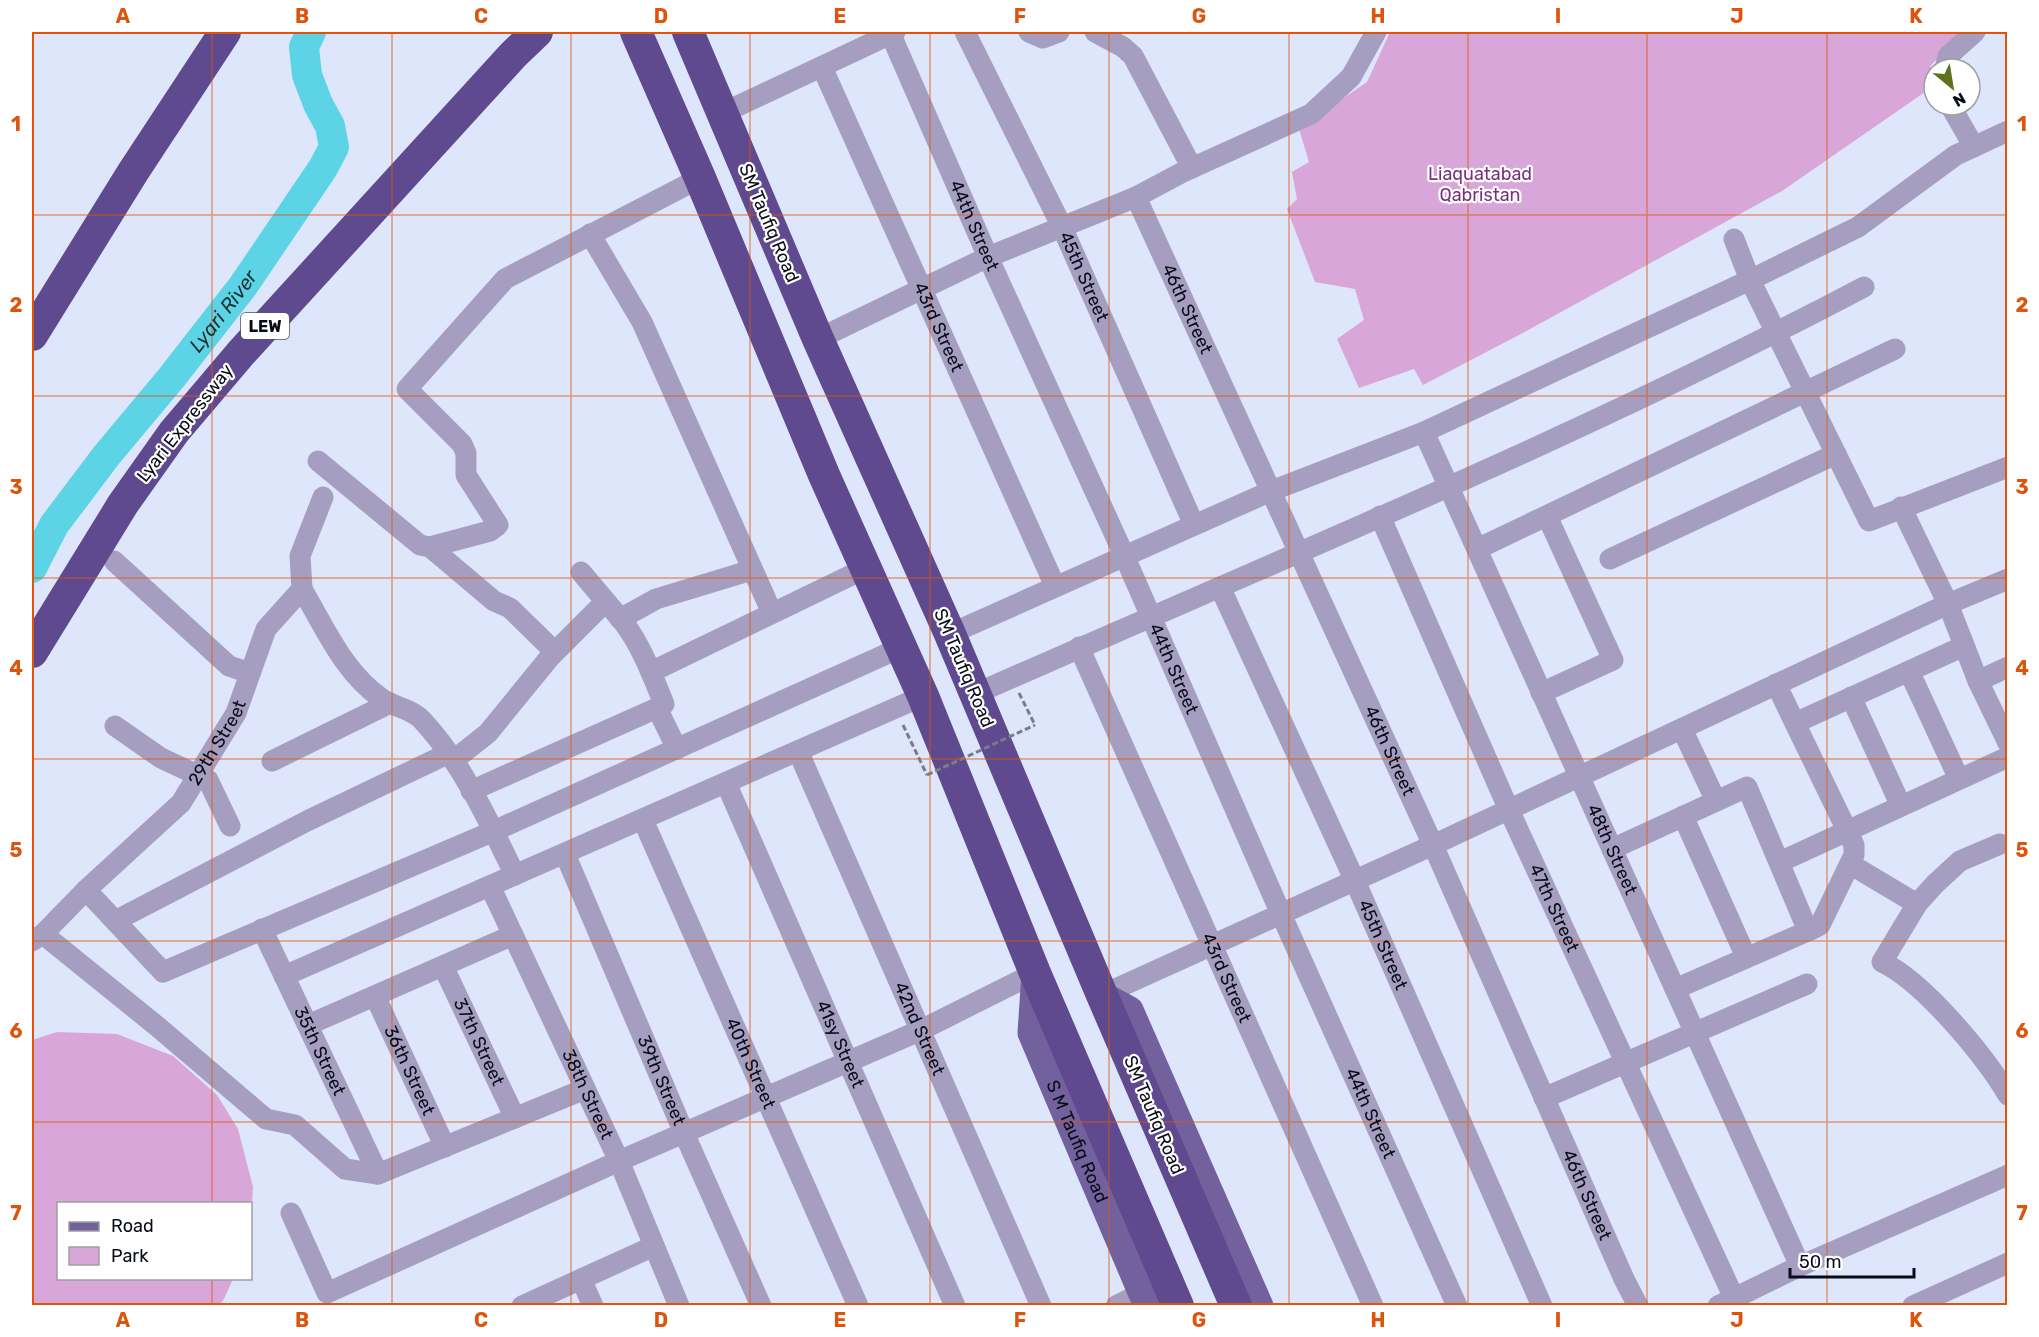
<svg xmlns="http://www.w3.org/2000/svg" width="2039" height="1337" font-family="Rubik,sans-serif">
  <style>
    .green { fill: #d8a6d9 }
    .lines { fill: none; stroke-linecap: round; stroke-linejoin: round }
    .river { stroke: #5cd4e6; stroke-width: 30 }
    .path { stroke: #777d8d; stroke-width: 3; stroke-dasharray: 6 3; stroke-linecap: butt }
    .minor { stroke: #a69ec0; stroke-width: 21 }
    .major { stroke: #72619d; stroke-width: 27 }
    .highway { stroke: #604a8f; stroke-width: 32 }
    .path-bridge { stroke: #777d8d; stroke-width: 3; stroke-dasharray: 6 3; stroke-linecap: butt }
    .grid { fill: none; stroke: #dd550d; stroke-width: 1.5; stroke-opacity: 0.55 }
    .labels { text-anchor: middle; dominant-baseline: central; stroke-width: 4.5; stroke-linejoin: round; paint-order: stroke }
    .shield { fill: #fff; stroke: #52555d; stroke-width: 1.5 }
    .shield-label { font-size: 16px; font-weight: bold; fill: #080c17 }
    .park-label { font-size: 18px; fill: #78317b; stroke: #fff }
    .street-label { font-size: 18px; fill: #080c17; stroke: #fff }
    .water-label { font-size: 20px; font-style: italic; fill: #1b3034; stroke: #fff }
    .neatline { fill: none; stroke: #dd550d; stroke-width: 2 }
    .grid-label { font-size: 20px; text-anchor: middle; font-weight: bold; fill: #dd550d }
  </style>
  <rect width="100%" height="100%" fill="#dde6fa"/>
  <path class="green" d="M 1390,32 L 1966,32 L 1931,65 L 1925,92 L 1782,191 L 1519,335 L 1423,385 L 1414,369 L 1359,388 L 1337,339 L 1364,320 L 1355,289 L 1315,282 L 1287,209 L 1297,199 L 1292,172 L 1309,162 L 1299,129 L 1367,82 Z
    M 57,1032 L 117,1034 L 173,1056 L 217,1095 L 238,1129 L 253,1187 L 251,1219 L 250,1204 L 58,1204 L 58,1278 L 233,1279 L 223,1301 L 218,1305 L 32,1305 L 32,1040 Z"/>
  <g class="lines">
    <path class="river" id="s1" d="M 32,568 L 54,525 L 106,456 L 172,377 L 243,286 L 323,168 L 334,147 L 330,126 L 318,104 L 307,75 L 304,47 L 311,32"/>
    <path class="path" d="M 1019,693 L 1035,725
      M 903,725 L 927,775"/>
    <g class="minor">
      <path id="s2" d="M 965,32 L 1062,227 L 1194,525"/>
      <path d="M 1029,32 L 1043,38 L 1059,32"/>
      <path d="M 1095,32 L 1123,47 L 1133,56 L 1192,168"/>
      <path id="s3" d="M 891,35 L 988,257 L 1124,555 L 1281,914 L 1457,1306"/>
      <path id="s4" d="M 822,67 L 1055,586"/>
      <path d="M 1945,69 L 1948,56 L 1975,32"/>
      <path d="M 1950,105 L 1974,147"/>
      <path d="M 723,113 L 895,32"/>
      <path id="s5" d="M 1136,197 L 1433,845 L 1624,1279 L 1638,1306"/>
      <path d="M 590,234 L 642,322 L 772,613"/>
      <path d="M 1734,239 L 1750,280 L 1869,521 L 2008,467"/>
      <path d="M 818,339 L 988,257 L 1136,197 L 1183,172 L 1311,114 L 1351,77 L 1376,32"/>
      <path id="s6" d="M 1424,432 L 1800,1266"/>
      <path d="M 318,461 L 420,545 L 430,547 L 494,601 L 510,608 L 555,652"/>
      <path d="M 1901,507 L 1948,604 L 1978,681 L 2008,743"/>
      <path id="s7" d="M 1380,516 L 1509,810 L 1734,1298"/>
      <path d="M 430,547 L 490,531 L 498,525 L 466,475 L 466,453 L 462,444 L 407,389 L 505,279 L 700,178"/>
      <path d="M 1477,549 L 1895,349"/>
      <path d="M 1610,559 L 1836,454"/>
      <path d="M 114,561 L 229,666 L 250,673"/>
      <path d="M 581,572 C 595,589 610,606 624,623 C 642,647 653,677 664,704 L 657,708"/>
      <path id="s8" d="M 1220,587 L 1355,881 L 1542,1306"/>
      <path d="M 302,589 C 325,628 344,673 382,699 C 394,707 412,709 422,720 C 463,764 489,822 515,875"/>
      <path d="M 620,619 L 656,599 L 752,570"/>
      <path d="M 950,634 L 1271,491 L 1424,432 L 1750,280 L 1858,227 L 1956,155 L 2008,131"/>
      <path id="s9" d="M 1079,647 L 1373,1306"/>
      <path d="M 1909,671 L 1959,779"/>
      <path d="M 651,672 L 866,568"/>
      <path d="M 1978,681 L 2008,667"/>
      <path d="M 1776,684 L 1854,845 L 1854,855 L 1820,925 L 1808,931"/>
      <path d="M 1541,693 L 1613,660 L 1547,516"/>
      <path d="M 975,694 C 1273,562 1576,439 1864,287"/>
      <path d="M 1851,697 L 1901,806"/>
      <path d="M 1795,723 L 1964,646"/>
      <path d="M 115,726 L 161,758 L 208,780 L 230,826"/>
      <path d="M 1682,729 L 1716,801"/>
      <path id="s10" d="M 798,751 L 1041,1306"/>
      <path d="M 454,760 L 488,733 L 550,657 L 605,602"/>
      <path d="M 272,761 L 390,703"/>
      <path id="s11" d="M 726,783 L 955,1306"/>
      <path d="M 471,791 L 657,708 L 677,749"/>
      <path d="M 1683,816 L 1746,957"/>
      <path id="s12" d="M 643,820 L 858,1306"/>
      <path d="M 2000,844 L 1960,861 L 1935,884 L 1917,904 L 1882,962 C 1924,982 1984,1055 2008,1095"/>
      <path d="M 1612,849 L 1747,787 L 1808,931 L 1675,989"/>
      <path id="s13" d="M 565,854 L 684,1133 L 761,1306"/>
      <path d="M 1780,862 L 2008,757"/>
      <path d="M 1850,864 L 1917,904"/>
      <path id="s14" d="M 490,886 L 619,1161 L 679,1306"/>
      <path d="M 86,890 L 163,972 L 494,831 L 902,647"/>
      <path d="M 115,921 L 307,821 L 449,753"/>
      <path id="s15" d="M 262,929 L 378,1174"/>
      <path d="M 43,934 L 158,1027 L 266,1119 L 295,1125 L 345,1169 L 378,1174 L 585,1089"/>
      <path id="s16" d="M 32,941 L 43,934 L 86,890 L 181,803 L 236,713 L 266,629 L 302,589 L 300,556 L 323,497"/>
      <path id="s17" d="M 443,966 L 515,1118"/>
      <path d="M 284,976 L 923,696"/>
      <path d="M 1102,995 L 1433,845 L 1948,604 L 2008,579"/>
      <path id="s18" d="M 375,996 L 445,1147"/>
      <path d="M 308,1025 L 513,935"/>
      <path d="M 1544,1098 L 1807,984"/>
      <path d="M 291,1213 L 327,1293 L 619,1161 L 919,1031 L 1035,973"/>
      <path d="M 581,1279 L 593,1306"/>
      <path d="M 522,1306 L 654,1246"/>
      <path d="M 1116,1306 L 1154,1287"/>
      <path d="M 1718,1306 L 1800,1266 L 2008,1175"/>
      <path d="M 1913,1306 L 2008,1263"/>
    </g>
    <g class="major">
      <path id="s19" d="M 1035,973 L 1031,1033 L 1147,1306"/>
      <path d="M 1102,995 L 1130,1010 L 1260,1306"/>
    </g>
    <path class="highway" d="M 636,32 L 700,178 L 824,475 L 923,696 L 1035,973 L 1178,1306
      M 688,32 L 818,339 L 950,634 L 1102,995 L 1236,1306
      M 32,335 L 133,172 L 225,32
      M 32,652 L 123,504 L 174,432 L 241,353 L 513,55 L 537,32"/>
    <path class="path-bridge" d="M 927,775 L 1035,725"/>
  </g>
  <path class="grid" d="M 212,32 L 212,1204M 392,32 L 392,1306M 571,32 L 571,1306M 750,32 L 750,1306M 930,32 L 930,1306M 1109,32 L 1109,1306M 1289,32 L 1289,1306M 1468,32 L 1468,1306M 1647,32 L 1647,1306M 1827,32 L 1827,1306M 32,215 L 2008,215M 32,396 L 2008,396M 32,578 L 2008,578M 32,759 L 2008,759M 32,941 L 2008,941M 32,1122 L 2008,1122M 212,1278 L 212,1306"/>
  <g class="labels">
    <rect class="shield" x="241" y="313" width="48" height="26" rx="4.5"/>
    <g class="shield-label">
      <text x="265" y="326">LEW</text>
    </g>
    <g class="park-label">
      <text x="1480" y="174">Liaquatabad<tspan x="1480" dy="21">Qabristan</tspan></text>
    </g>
    <g class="street-label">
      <text transform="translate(769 223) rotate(67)">SM Taufiq Road</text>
      <text stroke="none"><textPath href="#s3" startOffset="208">44th Street</textPath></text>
      <text stroke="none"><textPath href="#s2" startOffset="272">45th Street</textPath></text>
      <text stroke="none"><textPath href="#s5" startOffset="123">46th Street</textPath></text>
      <text stroke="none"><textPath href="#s4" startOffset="285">43rd Street</textPath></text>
      <text transform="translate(185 423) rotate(-52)">Lyari Expressway</text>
      <text transform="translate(964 668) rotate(67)">SM Taufiq Road</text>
      <text stroke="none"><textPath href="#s3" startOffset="694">44th Street</textPath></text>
      <text stroke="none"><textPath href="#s16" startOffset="274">29th Street</textPath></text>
      <text stroke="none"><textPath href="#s5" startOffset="609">46th Street</textPath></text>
      <text stroke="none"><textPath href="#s6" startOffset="458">48th Street</textPath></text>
      <text stroke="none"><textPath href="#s7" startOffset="429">47th Street</textPath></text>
      <text stroke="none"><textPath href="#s8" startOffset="393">45th Street</textPath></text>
      <text stroke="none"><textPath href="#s9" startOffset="362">43rd Street</textPath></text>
      <text stroke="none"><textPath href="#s10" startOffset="303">42nd Street</textPath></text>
      <text stroke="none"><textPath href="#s17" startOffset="84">37th Street</textPath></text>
      <text stroke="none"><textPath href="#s11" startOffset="285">41sy Street</textPath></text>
      <text stroke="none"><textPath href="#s15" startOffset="135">35th Street</textPath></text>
      <text stroke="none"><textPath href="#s12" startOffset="266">40th Street</textPath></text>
      <text stroke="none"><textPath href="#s18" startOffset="82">36th Street</textPath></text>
      <text stroke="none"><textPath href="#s13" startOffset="246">39th Street</textPath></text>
      <text stroke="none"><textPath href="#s14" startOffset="230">38th Street</textPath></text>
      <text stroke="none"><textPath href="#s3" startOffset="1180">44th Street</textPath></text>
      <text transform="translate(1154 1115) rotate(67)">SM Taufiq Road</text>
      <text stroke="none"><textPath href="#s19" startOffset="178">S M Taufiq Road</textPath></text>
      <text stroke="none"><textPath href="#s5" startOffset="1095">46th Street</textPath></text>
    </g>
    <g class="water-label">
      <text stroke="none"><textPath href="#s1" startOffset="321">Lyari River</textPath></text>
    </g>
  </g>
  <rect width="2039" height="1337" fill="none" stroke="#ffffff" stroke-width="66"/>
  <rect x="57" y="1202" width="195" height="78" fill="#ffffff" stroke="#9c9ea2" stroke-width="1.5"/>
  <rect x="69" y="1222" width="30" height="9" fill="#72619d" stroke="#9c9ea2" stroke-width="1.5"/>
  <text x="111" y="1232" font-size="18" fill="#080c17">Road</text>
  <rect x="69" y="1247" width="30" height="18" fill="#d8a6d9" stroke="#9c9ea2" stroke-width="1.5"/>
  <text x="111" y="1262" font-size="18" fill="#080c17">Park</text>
  <g transform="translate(1952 87) rotate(150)"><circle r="28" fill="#ffffff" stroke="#9c9ea2" stroke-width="1.5"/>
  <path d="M0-4.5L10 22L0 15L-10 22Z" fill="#5f701e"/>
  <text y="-9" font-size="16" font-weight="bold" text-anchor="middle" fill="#080c17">N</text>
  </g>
  <path d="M1790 1268v9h124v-9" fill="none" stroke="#080c17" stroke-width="3"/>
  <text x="1799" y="1268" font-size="18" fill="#080c17" stroke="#ffffff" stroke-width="4.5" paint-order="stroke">50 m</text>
  <rect x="33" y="33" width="1973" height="1271" class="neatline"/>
  <g class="grid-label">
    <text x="123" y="23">A</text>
    <text x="302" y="23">B</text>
    <text x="481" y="23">C</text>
    <text x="661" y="23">D</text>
    <text x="840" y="23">E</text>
    <text x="1020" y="23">F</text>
    <text x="1199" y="23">G</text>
    <text x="1378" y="23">H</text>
    <text x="1558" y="23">I</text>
    <text x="1737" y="23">J</text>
    <text x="1916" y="23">K</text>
    <text x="16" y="131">1</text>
    <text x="2022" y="131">1</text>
    <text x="16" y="312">2</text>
    <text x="2022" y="312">2</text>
    <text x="16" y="494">3</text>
    <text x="2022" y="494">3</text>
    <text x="16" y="675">4</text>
    <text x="2022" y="675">4</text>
    <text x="16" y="857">5</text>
    <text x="2022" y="857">5</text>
    <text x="16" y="1038">6</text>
    <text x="2022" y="1038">6</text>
    <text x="16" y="1220">7</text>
    <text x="2022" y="1220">7</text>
    <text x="123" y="1327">A</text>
    <text x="302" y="1327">B</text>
    <text x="481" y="1327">C</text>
    <text x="661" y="1327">D</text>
    <text x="840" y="1327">E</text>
    <text x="1020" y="1327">F</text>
    <text x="1199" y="1327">G</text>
    <text x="1378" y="1327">H</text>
    <text x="1558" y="1327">I</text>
    <text x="1737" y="1327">J</text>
    <text x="1916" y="1327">K</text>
  </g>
</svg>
